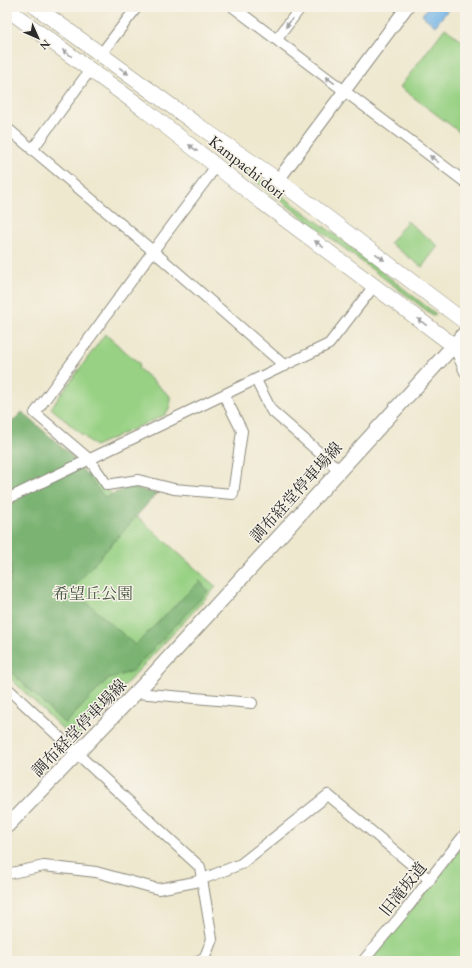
<svg xmlns="http://www.w3.org/2000/svg" width="472" height="968" font-family="'EB Garamond','Noto Serif JP',serif">
  <style>
    .green { fill: #98d184; stroke: #627e58 }
    .forest { fill: #7ab372; stroke: #526f4e }
    .water { fill: #72b4e7; stroke: #4e7089 }
    .lines { fill: none; stroke-linecap: round; stroke-linejoin: round }
    .minor-casing { stroke: #8c8a7d; stroke-width: 12 }
    .tertiary-casing { stroke: #8c8a7d; stroke-width: 14 }
    .secondary-casing { stroke: #8c8a7d; stroke-width: 16 }
    .primary-casing { stroke: #8c8a7d; stroke-width: 16 }
    .minor { stroke: #fff; stroke-width: 10 }
    .tertiary { stroke: #fff; stroke-width: 12 }
    .secondary { stroke: #fff; stroke-width: 14 }
    .primary { stroke: #fff; stroke-width: 15 }
    .oneway { fill: #a0a0a0 }
    .labels { text-anchor: middle; dominant-baseline: central; stroke-width: 3; stroke-linejoin: round; paint-order: stroke }
    .street-label { font-size: 16px; fill: #2b2b2b; stroke: #f7f3e8 }
    .park-label { font-size: 16px; fill: #465441; stroke: #f7f3e8 }
  </style>
  <rect width="100%" height="100%" fill="#f7f3e8"/>
  <filter id="ink" filterUnits="userSpaceOnUse"><feTurbulence type="fractalNoise" baseFrequency=".025" numOctaves="2"/><feDisplacementMap in="SourceGraphic" scale="8" xChannelSelector="R" yChannelSelector="G"/><feConvolveMatrix kernelMatrix="1 2 1 2 8 2 1 2 1" color-interpolation-filters="sRGB"/></filter>
  <filter id="wash" filterUnits="userSpaceOnUse"><feTurbulence type="fractalNoise" baseFrequency=".012" numOctaves="4" result="noise"/><feDisplacementMap in="SourceGraphic" scale="16" xChannelSelector="R" yChannelSelector="G"/><feGaussianBlur stdDeviation="0.9" result="paint"/><feColorMatrix in="noise" values="0 0 0 0 0 0 0 0 0 0 0 0 0 0 0 0 0 1.4 0 .05"/><feComposite in="paint" operator="in"/></filter>
  <g filter="url(#wash)">
    <rect width="100%" height="100%" fill="#eee8cf"/>
    <path class="green" d="M 445,28 L 465,43 L 465,136 L 400,87 Z
      M 217,148 L 334,234 L 436,314 L 434,316 L 215,151 Z
      M 407,221 L 438,246 L 422,267 L 390,243 Z
      M 105,334 L 140,364 L 138,368 L 170,396 L 170,407 L 165,415 L 95,446 L 51,408 Z
      M 89,473 L 216,587 L 74,740 L 7,675 L 7,514 Z
      M 465,843 L 465,961 L 370,961 Z"/>
    <path class="forest" d="M 22,412 L 71,455 L 105,498 L 129,486 L 156,494 L 72,589 L 135,645 L 200,581 L 208,591 L 132,671 L 107,680 L 65,724 L 7,668 L 7,586 C 8,585 10,582 10,581 C 12,573 11,549 7,543 L 7,427 Z"/>
    <path class="water" d="M 428,7 L 450,7 L 435,26 L 422,15 Z"/>
  </g>
  <g filter="url(#ink)">
    <g class="lines">
      <g class="minor-casing">
        <path id="minor" d="M 233,7 L 465,182
          M 277,39 L 301,7
          M 101,54 L 137,7
          M 7,128 L 153,251 L 285,366
          M 32,150 L 90,70
          M 216,165 L 209,176 L 153,251 L 35,413 L 89,459 L 107,485 L 138,480 L 174,489 L 233,494 L 242,431 L 224,395
          M 455,348 L 465,372
          M 256,380 L 271,410 L 339,470
          M 7,499 L 329,344 L 374,286
          M 7,688 L 98,773 L 200,867 L 212,939 L 205,957 L 198,961
          M 137,693 L 252,703
          M 7,874 L 44,866 L 96,872 L 158,889 L 195,882 L 241,864 L 328,795 L 430,880
          M 363,961 L 404,912 L 465,834"/>
      </g>
      <g class="tertiary-casing">
        <path id="tertiary" d="M 278,180 L 407,7"/>
      </g>
      <g class="secondary-casing">
        <path id="secondary" d="M 7,826 L 153,675 L 465,333"/>
      </g>
      <g class="primary-casing">
        <path id="primary" d="M 36,7 L 196,124 L 278,180 L 465,322
          M 7,9 L 144,109 L 262,202 L 465,354"/>
      </g>
      <use href="#minor" class="minor"/>
      <use href="#tertiary" class="tertiary"/>
      <use href="#secondary" class="secondary"/>
      <use href="#primary" class="primary"/>
    </g>
    <defs><path id="oneway-solid" d="M-6-.8H1V-3.2L6.5 0L1 3.2V.8H-6Z"/></defs>
    <g class="oneway">
      <use href="#oneway-solid" transform="translate(289 23) rotate(127)"/>
      <use href="#oneway-solid" transform="translate(67 53) rotate(-144)"/>
      <use href="#oneway-solid" transform="translate(124 71) rotate(36)"/>
      <use href="#oneway-solid" transform="translate(330 80) rotate(-143)"/>
      <use href="#oneway-solid" transform="translate(193 148) rotate(-142)"/>
      <use href="#oneway-solid" transform="translate(434 159) rotate(-143)"/>
      <use href="#oneway-solid" transform="translate(319 244) rotate(-143)"/>
      <use href="#oneway-solid" transform="translate(380 257) rotate(37)"/>
      <use href="#oneway-solid" transform="translate(422 322) rotate(-143)"/>
    </g>
  </g>
  <g class="labels">
    <g class="street-label">
      <text transform="translate(247 167) rotate(38)">Kampachi dori</text>
      <text transform="translate(296 492) rotate(-48)">調布経堂停車場線</text>
      <text transform="translate(79 728) rotate(-46)">調布経堂停車場線</text>
      <text transform="translate(403 889) rotate(-51)">旧滝坂道</text>
    </g>
    <g class="park-label">
      <text x="93" y="593">希望丘公園</text>
    </g>
  </g>
  <rect width="472" height="968" fill="none" stroke="#f7f3e8" stroke-width="24"/>
  <g transform="translate(38 38) rotate(135)" stroke="#f7f3e8" stroke-width="3" paint-order="stroke">
  <path d="M0-3L7 15L0 10L-7 15Z" fill="#2b2b2b"/>
  <text y="-6" font-size="11" font-weight="bold" text-anchor="middle" fill="#2b2b2b">N</text>
  </g>
</svg>
